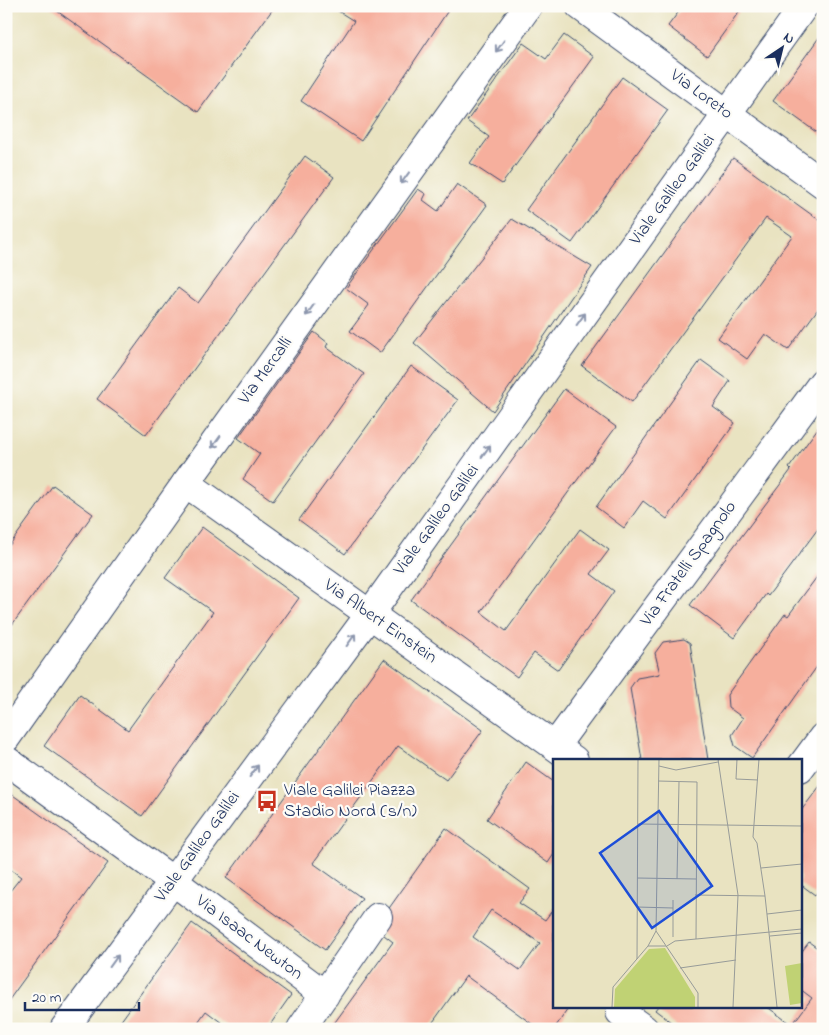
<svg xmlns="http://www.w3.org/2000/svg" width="829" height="1035" font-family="'Indie Flower',sans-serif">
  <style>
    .building { fill: #f6af9d; fill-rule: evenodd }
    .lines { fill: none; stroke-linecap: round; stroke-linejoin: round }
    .minor-casing { stroke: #3a4a6d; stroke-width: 30 }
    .tertiary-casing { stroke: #3a4a6d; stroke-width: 30 }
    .minor { stroke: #fff; stroke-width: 28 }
    .tertiary { stroke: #fff; stroke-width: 28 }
    .oneway { stroke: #8d97ae }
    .labels { text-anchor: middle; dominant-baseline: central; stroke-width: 4.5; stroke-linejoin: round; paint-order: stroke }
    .street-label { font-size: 18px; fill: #1b2f5e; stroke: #fdfcf7 }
    .poi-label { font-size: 18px; fill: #1b2f5e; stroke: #fdfcf7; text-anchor: start }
    .inset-road { fill: none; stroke: #979b99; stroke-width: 1 }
    .view { fill: #1d4ed8; fill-opacity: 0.15; stroke: #1d4ed8; stroke-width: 2.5 }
    .inset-edge { fill: none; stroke: #1b2f5e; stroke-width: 2.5 }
  </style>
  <rect width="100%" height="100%" fill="#fdfcf7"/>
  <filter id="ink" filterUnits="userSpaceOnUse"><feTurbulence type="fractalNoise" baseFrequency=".02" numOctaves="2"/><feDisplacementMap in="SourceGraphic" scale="10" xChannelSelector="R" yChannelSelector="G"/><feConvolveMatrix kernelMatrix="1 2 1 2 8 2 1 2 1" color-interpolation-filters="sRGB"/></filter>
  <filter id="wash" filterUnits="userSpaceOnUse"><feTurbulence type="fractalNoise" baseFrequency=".0096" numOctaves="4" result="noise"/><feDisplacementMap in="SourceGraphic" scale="20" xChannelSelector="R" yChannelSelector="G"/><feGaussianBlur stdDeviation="1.12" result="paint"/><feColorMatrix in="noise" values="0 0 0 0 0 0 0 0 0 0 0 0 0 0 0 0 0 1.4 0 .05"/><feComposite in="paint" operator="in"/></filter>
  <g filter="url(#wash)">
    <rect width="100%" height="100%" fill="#e9e3c1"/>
    <g id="blocks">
      <path class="building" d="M 50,6 L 275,6 L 198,112 Z
        M 330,6 L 451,6 L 361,141 L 301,101 L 354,21 Z
        M 683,6 L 743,6 L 707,56 L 668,26 Z
        M 823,32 L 823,137 L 773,101 Z
        M 564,35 L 594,57 L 502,184 L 470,163 L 489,137 L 467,121 L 523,43 L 546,59 Z
        M 622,77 L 668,110 L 572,243 L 526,210 Z
        M 305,156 L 334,177 L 146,435 L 97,399 L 178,288 L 198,303 Z
        M 733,158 L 823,223 L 823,302 L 788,350 L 765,334 L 747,359 L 718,338 L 792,236 L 766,218 L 632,402 L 582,366 Z
        M 457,184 L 487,205 L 380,353 L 350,331 L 369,305 L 346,288 L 418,189 L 426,194 L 423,200 L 438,211 Z
        M 512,219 L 592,267 L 493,411 L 414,343 Z
        M 314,332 L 328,343 L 326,347 L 364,374 L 273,501 L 243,479 L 260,454 L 238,438 Z
        M 701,360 L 730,381 L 713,407 L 735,423 L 667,519 L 643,501 L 624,528 L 596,507 Z
        M 411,366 L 458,400 L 345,554 L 299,520 Z
        M 564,389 L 616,427 L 481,612 L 506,631 L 580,529 L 609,550 L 591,574 L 614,591 L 558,670 L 534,653 L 517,677 L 411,600 Z
        M 823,421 L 823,522 L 768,596 L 766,594 L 734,638 L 690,605 L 791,470 L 789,468 Z
        M 53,485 L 93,514 L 6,633 L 6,550 Z
        M 202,527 L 299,598 L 142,816 L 44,746 L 80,695 L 128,730 L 213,612 L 165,578 Z
        M 819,574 L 823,576 L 823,658 L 752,758 L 735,746 L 732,735 L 743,718 L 728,707 L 727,695 L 785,614 L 788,616 Z
        M 684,639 L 690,643 L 708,760 L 642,760 L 630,688 L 637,678 L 660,674 L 655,653 L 663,642 Z
        M 384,659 L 483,730 L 446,780 L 398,746 L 313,863 L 362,898 L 325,950 L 226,878 Z
        M 526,762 L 554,782 L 554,854 L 548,863 L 487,819 Z
        M 823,782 L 823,885 L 815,895 L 800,884 L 800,812 Z
        M 10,793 L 108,863 L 6,1004 L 6,896 L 21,877 L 6,866 L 6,798 Z
        M 446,828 L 530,889 L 519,903 L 545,920 L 554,908 L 554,1006 L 570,1006 L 554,1029 L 539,1029 L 466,976 L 428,1029 L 330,1029 L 393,942 L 375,928 ZM 491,910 L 540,943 L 520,970 L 473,937 Z
        M 192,923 L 291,995 L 267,1029 L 230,1029 L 206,1011 L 193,1029 L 115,1029 Z
        M 809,942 L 823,952 L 823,1029 L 680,1029 L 655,1010 L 658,1006 L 766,1006 L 792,1025 L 812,998 L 800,989 L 800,954 Z"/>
    </g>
  </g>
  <g filter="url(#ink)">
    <use href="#blocks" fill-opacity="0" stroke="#3a4a6d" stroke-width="1"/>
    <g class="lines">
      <g class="minor-casing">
        <path id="minor" d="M 580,6 L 823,184
          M 186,483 L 574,760
          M 555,746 L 823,382
          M 6,760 L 173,881 L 325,995
          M 800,768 L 823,737
          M 620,1012 L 644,1029
          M 301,1029 L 378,917"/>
      </g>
      <g class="tertiary-casing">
        <path id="tertiary" d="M 6,738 L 186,483 L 528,6
          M 64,1029 L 370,614 L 804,6"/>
      </g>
      <use href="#minor" class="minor"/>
      <use href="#tertiary" class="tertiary"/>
    </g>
    <defs><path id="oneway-shaft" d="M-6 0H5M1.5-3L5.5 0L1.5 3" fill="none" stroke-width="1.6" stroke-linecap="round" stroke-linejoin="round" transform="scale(1.25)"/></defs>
    <g class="oneway">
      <use href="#oneway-shaft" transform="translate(500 46) rotate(126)"/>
      <use href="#oneway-shaft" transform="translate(405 178) rotate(126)"/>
      <use href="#oneway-shaft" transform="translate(310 310) rotate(126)"/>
      <use href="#oneway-shaft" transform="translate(581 319) rotate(-54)"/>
      <use href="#oneway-shaft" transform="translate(216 442) rotate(126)"/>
      <use href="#oneway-shaft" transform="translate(486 451) rotate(-54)"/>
      <use href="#oneway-shaft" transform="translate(351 640) rotate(-54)"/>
      <use href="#oneway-shaft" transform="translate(254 771) rotate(-54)"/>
      <use href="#oneway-shaft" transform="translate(114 961) rotate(-54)"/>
    </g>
  </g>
  <defs>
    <g id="bus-bare" transform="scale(1.725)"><path d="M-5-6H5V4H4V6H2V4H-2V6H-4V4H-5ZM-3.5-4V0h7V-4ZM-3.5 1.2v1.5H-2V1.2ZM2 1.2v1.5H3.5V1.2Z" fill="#c8321e" stroke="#fdfcf7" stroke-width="2.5" paint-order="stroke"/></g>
  </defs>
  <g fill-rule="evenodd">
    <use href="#bus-bare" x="267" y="801"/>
  </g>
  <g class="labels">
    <g class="street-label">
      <text transform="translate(701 95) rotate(36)">Via Loreto</text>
      <text transform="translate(673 190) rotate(-54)">Viale Galileo Galilei</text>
      <text transform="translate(266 371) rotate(-54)">Via Mercalli</text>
      <text transform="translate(437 520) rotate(-54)">Viale Galileo Galilei</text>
      <text transform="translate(689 564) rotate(-54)">Via Fratelli Spagnolo</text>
      <text transform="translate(380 622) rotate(35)">Via Albert Einstein</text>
      <text transform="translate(198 847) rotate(-54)">Viale Galileo Galilei</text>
      <text transform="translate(249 938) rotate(37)">Via Isaac Newton</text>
    </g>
    <g class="poi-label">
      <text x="284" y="791">Viale Galilei Piazza<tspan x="284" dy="21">Stadio Nord (s/n)</tspan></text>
    </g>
  </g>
  <g transform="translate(553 759)">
    <rect width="249" height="249" fill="#e9e3c1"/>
    <path d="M 112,189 L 142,238 L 142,248 L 61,248 L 62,230 L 96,190 ZM 249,204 L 249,244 L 237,246 L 232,207 Z" fill="#c0d274"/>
    <path class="inset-road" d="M 165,0 L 185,136 L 180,248M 184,0 L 183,20 L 205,21M 206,0 L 200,78 L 204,84 L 212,137 L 224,248M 106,7 L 123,11 L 165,3M 105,22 L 144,23 L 143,180M 85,65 L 249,67M 208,109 L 249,105M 84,119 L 143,120M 124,120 L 126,23M 142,136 L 212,137M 120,141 L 120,178M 84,148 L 120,149M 214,155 L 249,151M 103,172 L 145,234 L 145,248M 217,177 L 249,174M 95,187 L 113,187M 114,187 L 122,182 L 249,170M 84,200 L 85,0M 127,209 L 183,201M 59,248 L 60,228 L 95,187 L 103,172 L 106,0"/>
    <path class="view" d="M 106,52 L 159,127 L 99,169 L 47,94 Z"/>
    <rect width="249" height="249" class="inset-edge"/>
  </g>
  <rect width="829" height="1035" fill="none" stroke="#fdfcf7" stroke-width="25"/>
  <g transform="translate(782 48) rotate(35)" stroke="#fdfcf7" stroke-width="4" paint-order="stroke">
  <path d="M0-4L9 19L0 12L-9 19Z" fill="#1b2f5e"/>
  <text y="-8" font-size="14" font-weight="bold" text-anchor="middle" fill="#1b2f5e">N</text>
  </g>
  <path d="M25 1002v8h114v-8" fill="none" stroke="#1b2f5e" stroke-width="2.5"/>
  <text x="32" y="1002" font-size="15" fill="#1b2f5e" stroke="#fdfcf7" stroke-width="4" paint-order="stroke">20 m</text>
</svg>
